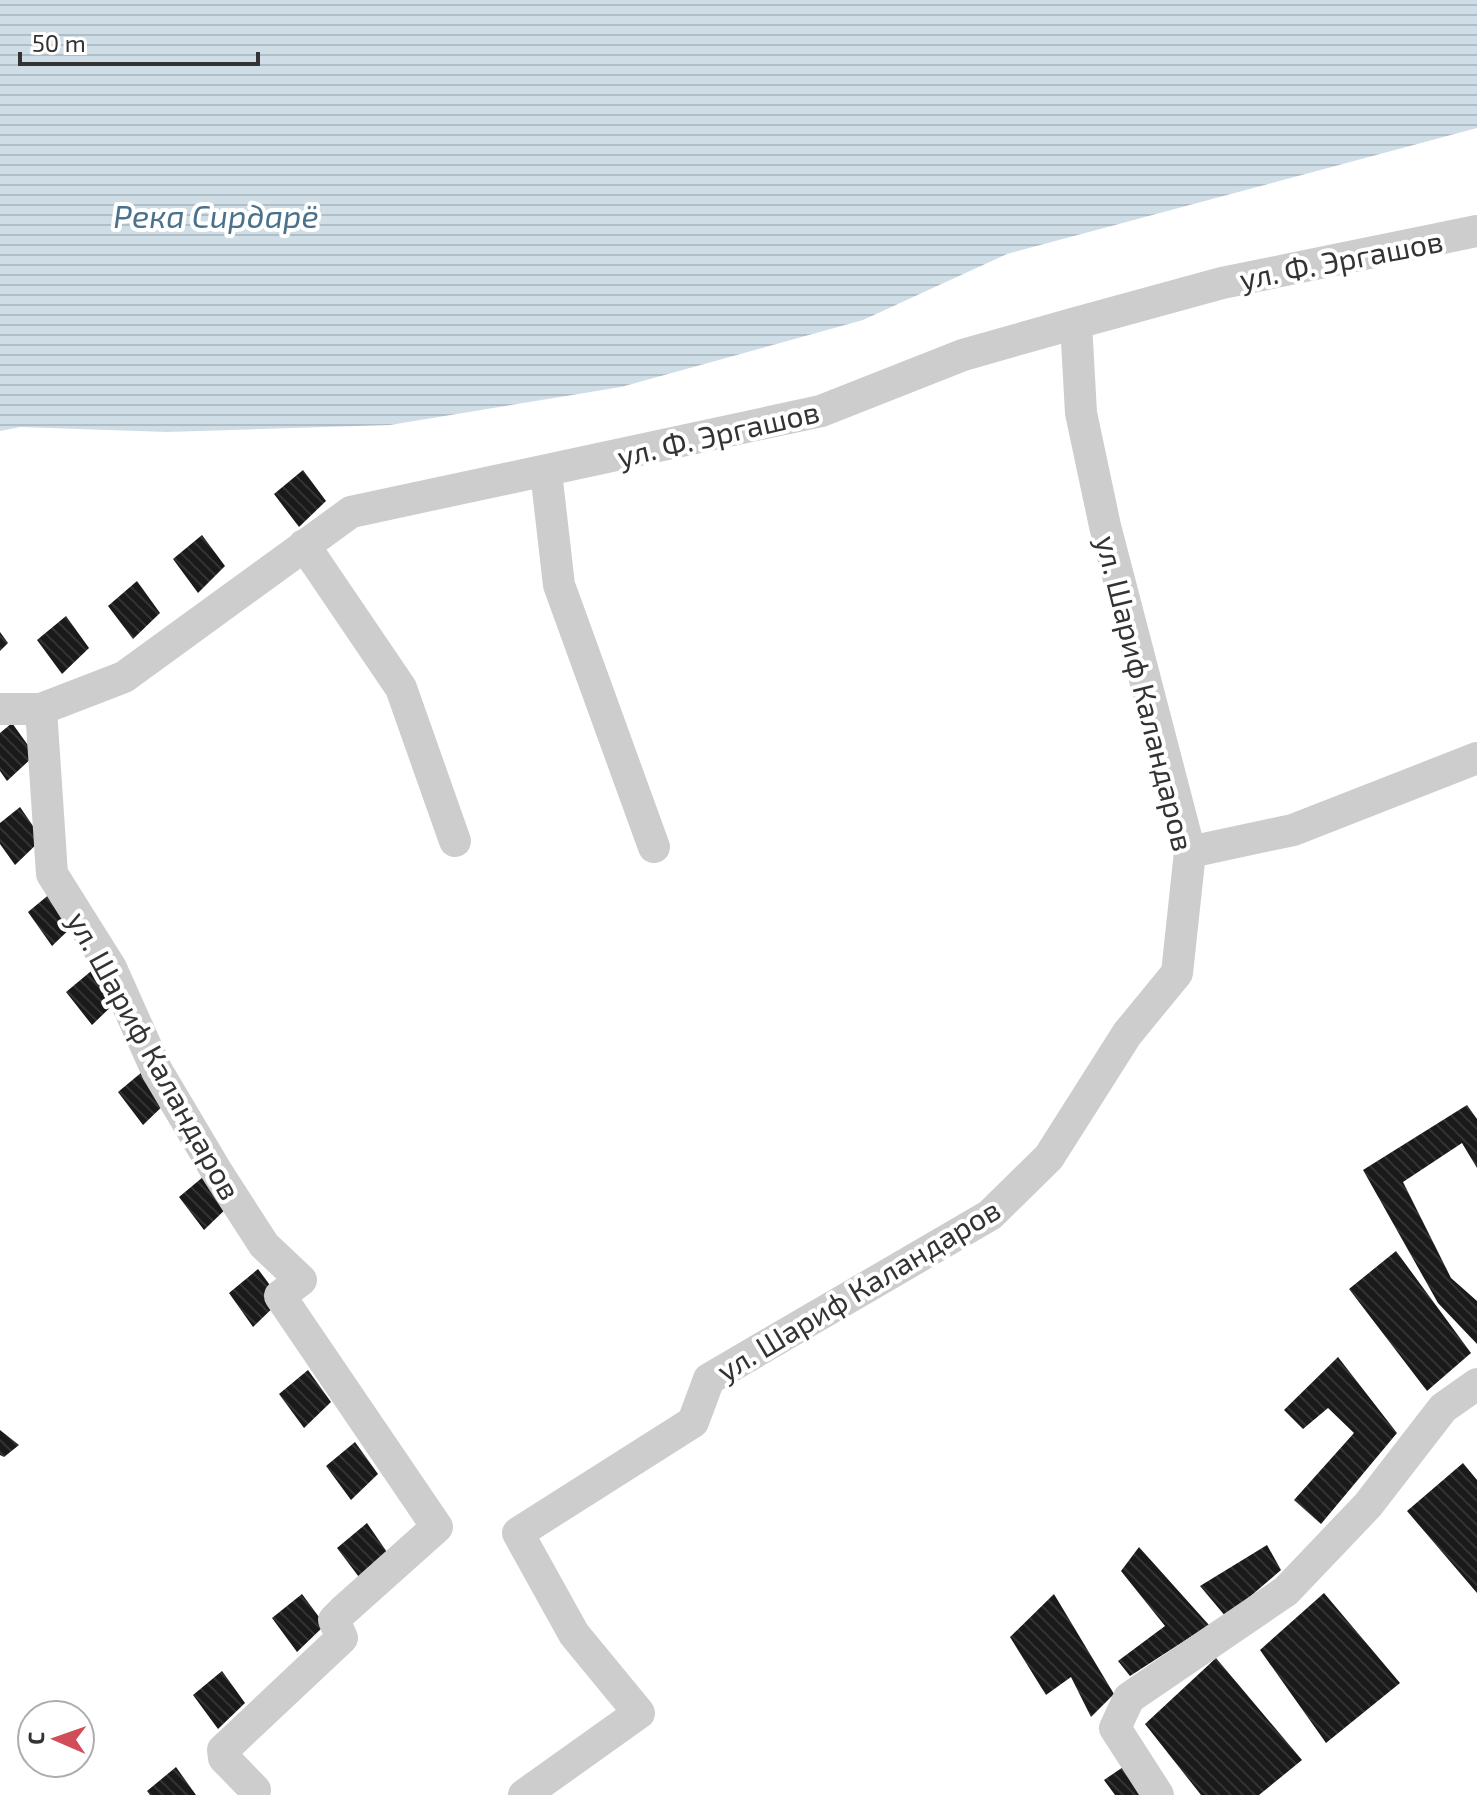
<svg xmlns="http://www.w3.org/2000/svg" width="1477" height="1795" font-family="'Exo 2',sans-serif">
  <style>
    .water { fill: url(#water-rules) }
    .building { fill: url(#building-back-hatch) }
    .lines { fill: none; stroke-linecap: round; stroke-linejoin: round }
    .street { stroke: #cdcdcd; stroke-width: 32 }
    .labels { text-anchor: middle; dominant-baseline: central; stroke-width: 8; stroke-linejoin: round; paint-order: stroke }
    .street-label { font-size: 30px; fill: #333; stroke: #fff }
    .water-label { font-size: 32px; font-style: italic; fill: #4a728c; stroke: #fff }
  </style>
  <defs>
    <pattern id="water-rules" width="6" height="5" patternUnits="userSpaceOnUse" patternTransform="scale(2)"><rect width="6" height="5" fill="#cedde6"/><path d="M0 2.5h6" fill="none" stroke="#b1bec6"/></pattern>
    <pattern id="building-back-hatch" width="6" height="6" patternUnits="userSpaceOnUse" patternTransform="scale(2)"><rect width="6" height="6" fill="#1a1a1a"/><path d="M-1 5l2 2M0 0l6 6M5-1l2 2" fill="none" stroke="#333"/></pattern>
  </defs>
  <rect width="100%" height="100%" fill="#fff"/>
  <path class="water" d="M 0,0 L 1477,0 L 1477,128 L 1007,254 L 863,320 L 621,387 L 390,425 L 167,432 L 20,427 L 0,431 Z"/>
  <path class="building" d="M 303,470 L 326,501 L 299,527 L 274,494 Z
    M 202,535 L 225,566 L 198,593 L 173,559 Z
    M 137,581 L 160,613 L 133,639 L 108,606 Z
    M 66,616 L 89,648 L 62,674 L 37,640 Z
    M 0,632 L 8,643 L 0,651 Z
    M 12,723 L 35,755 L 7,781 L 0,771 L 0,733 Z
    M 20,807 L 42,839 L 15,865 L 0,844 L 0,823 Z
    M 57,888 L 79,920 L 52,946 L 28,912 Z
    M 96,967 L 119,999 L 92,1025 L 66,992 Z
    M 148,1067 L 170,1099 L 143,1125 L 118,1092 Z
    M 1467,1105 L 1477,1119 L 1477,1168 L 1462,1143 L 1403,1182 L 1451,1278 L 1477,1301 L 1477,1344 L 1438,1303 L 1363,1170 Z
    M 209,1172 L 231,1204 L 204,1230 L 179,1197 Z
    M 1396,1251 L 1471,1353 L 1427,1391 L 1349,1289 Z
    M 258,1269 L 281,1300 L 253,1327 L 229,1293 Z
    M 1338,1357 L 1397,1433 L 1321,1524 L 1294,1500 L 1354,1433 L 1328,1408 L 1303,1429 L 1284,1410 Z
    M 308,1370 L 331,1402 L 304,1428 L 279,1394 Z
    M 0,1430 L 19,1445 L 4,1457 L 0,1455 Z
    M 355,1442 L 378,1474 L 351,1500 L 326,1466 Z
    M 1463,1463 L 1477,1480 L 1477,1593 L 1407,1511 Z
    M 367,1523 L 389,1555 L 362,1581 L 337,1548 Z
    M 1267,1545 L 1281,1570 L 1226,1617 L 1200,1586 Z
    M 1139,1547 L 1209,1625 L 1130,1676 L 1118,1661 L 1165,1626 L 1121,1571 Z
    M 1324,1593 L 1400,1683 L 1326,1743 L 1260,1650 Z
    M 302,1594 L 325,1625 L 297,1652 L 272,1618 Z
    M 1054,1594 L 1114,1694 L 1091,1717 L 1071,1677 L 1046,1695 L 1010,1637 Z
    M 1216,1658 L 1302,1760 L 1259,1795 L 1201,1795 L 1145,1724 Z
    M 222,1671 L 245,1703 L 218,1729 L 193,1695 Z
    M 1129,1763 L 1149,1795 L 1115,1795 L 1104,1780 Z
    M 176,1767 L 196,1795 L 150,1795 L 147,1791 Z"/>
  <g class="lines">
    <path class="street" d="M 546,472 L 559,585 L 654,847
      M 304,545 L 401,688 L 455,841
      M 0,709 L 41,709 L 124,677 L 351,512 L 821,411 L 963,355 L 1076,323 L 1222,283 L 1477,231
      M 41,709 L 52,874 L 111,968 L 157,1071 L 217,1172 L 264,1245 L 301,1280 L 280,1296 L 437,1527 L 343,1611 L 334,1620 L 342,1638 L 223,1750 L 224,1758 L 255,1790
      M 1190,852 L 1293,830 L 1477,758
      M 524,1795 L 639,1713 L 574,1634 L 518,1533 L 693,1422 L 709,1379 L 990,1215 L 1049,1157 L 1127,1034 L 1177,973 L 1190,852 L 1105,526 L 1081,413 L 1076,323
      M 1158,1795 L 1115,1728 L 1129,1698 L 1286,1591 L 1368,1505 L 1443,1408 L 1477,1384"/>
  </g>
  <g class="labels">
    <g class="street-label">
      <text transform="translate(1341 259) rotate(-11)">ул. Ф. Эргашов</text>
      <text transform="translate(718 433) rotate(-13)">ул. Ф. Эргашов</text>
      <text transform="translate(1146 693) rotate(76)">ул. Шариф Каландаров</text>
      <text transform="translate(155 1055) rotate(61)">ул. Шариф Каландаров</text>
      <text transform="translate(858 1289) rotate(-31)">ул. Шариф Каландаров</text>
    </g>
    <g class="water-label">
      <text x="216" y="215">Река Сирдарё</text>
    </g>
  </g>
  <g transform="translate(56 1739) rotate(272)"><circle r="38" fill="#ffffff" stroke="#adadad" stroke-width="2"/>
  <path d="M0-6L14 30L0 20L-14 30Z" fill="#d14e58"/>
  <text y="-12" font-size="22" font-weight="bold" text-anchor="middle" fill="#333333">С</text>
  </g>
  <path d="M20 52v12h238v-12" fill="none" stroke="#333333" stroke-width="4"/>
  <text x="32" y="52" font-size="24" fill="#333333" stroke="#ffffff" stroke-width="6" paint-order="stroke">50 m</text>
</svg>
